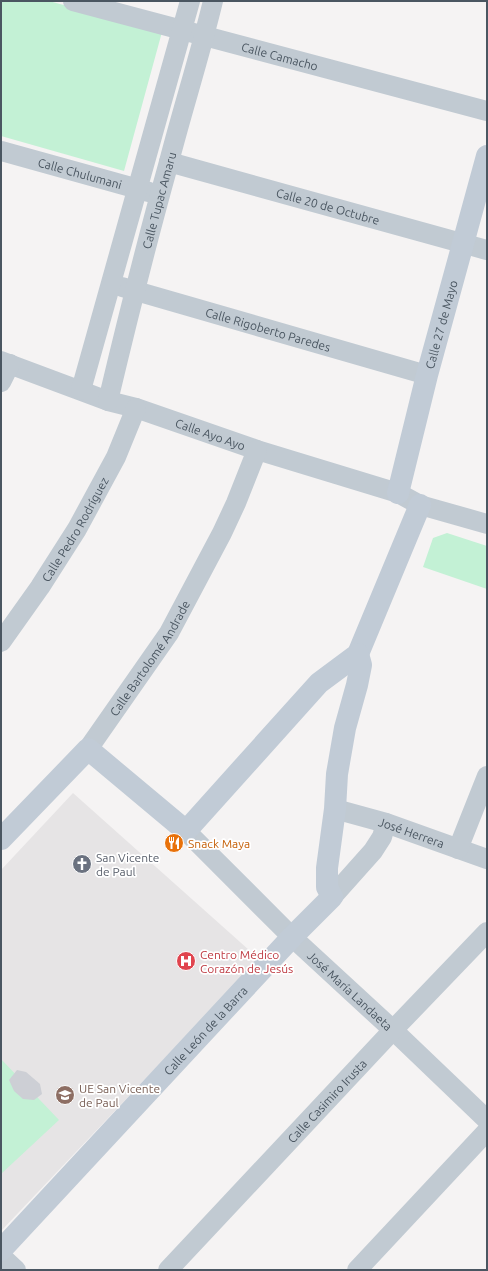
<svg xmlns="http://www.w3.org/2000/svg" width="488" height="1271" font-family="Ubuntu,sans-serif">
  <style>
    .education { fill: #e6e4e5 }
    .green { fill: #c3f1d5 }
    .building { fill: #cdcfd5 }
    .lines { fill: none; stroke-linecap: round; stroke-linejoin: round }
    .street { stroke: #c1cad2; stroke-width: 20 }
    .secondary { stroke: #c1cbd6; stroke-width: 22 }
    .labels { text-anchor: middle; dominant-baseline: central; stroke-width: 3.5; stroke-linejoin: round; paint-order: stroke }
    .street-label { font-size: 12px; fill: #4a5661; stroke: #fff }
    .food-label { font-size: 12px; fill: #c56008; stroke: #fff; text-anchor: start }
    .worship-label { font-size: 12px; fill: #5b616d; stroke: #fff; text-anchor: start }
    .health-label { font-size: 12px; fill: #be3a42; stroke: #fff; text-anchor: start }
    .education-label { font-size: 12px; fill: #785e54; stroke: #fff; text-anchor: start }
  </style>
  <rect width="100%" height="100%" fill="#f5f3f3"/>
  <path class="education" d="M 73,793 L 259,959 L 1,1231 L 1,870 Z"/>
  <path class="green" d="M 1,1 L 49,1 L 162,32 L 124,171 L 1,136 Z
    M 447,533 L 487,546 L 487,589 L 423,567 L 433,538 Z
    M 1,1059 L 59,1120 L 1,1174 Z"/>
  <path class="building" d="M 17,1070 L 26,1072 L 40,1084 L 42,1094 L 34,1100 L 23,1099 L 14,1091 L 9,1080 Z"/>
  <g class="lines">
    <g class="street">
      <path id="s1" d="M 73,1 L 487,111"/>
      <path id="s2" d="M 1,151 L 149,192"/>
      <path id="s3" d="M 169,162 L 487,250"/>
      <path id="s4" d="M 122,287 L 427,375"/>
      <path id="s5" d="M 1,361 L 108,401 L 136,408 L 257,450 L 398,493 L 420,505 L 487,524"/>
      <path d="M 1,382 L 10,364"/>
      <path d="M 81,390 L 190,1"/>
      <path id="s6" d="M 108,401 C 127,321 147,241 169,162 C 183,108 200,55 213,1"/>
      <path id="s7" d="M 1,642 L 40,587 L 77,529 L 116,457 L 136,408"/>
      <path id="s8" d="M 88,749 L 169,633 L 222,533 L 236,503 L 257,450"/>
      <path id="s9" d="M 335,809 L 386,823 L 487,859"/>
      <path id="s10" d="M 186,831 L 292,937 L 393,1030 L 487,1120"/>
      <path d="M 458,849 L 487,776"/>
      <path d="M 332,897 L 373,851 L 382,837 L 386,823"/>
      <path d="M 1,1256 L 16,1270"/>
      <path id="s11" d="M 168,1270 L 393,1030 L 487,932"/>
      <path d="M 357,1270 L 487,1131"/>
    </g>
    <g class="secondary">
      <path id="s12" d="M 398,493 L 427,375 L 487,156"/>
      <path d="M 1,839 L 88,749 L 186,831 L 319,683 L 358,654 L 420,505"/>
      <path id="s13" d="M 1,1250 L 292,937 L 332,897 L 327,887 L 327,868 L 335,809 L 337,774 L 345,728 L 357,685 L 361,665 L 358,654"/>
    </g>
  </g>
  <defs>
    <g id="restaurant-disc" transform="scale(1)"><circle r="9.5" fill="#e8710a" stroke="#fff"/><path d="M-5-6h1v4h1v-4h1v4h1v-4h1v5L-1.5 .5V6h-2V.5L-5-1ZM5-6V6H3V1.5H1.5Q1.5-4 5-6Z" fill="#fff"/></g>
    <g id="church-disc" transform="scale(1)"><circle r="9.5" fill="#6b7280" stroke="#fff"/><path d="M-1.2-6h2.4v3.5h3.3v2.4h-3.3V6h-2.4V-.1h-3.3v-2.4h3.3Z" fill="#fff"/></g>
    <g id="hospital-disc" transform="scale(1)"><circle r="9.5" fill="#e0444e" stroke="#fff"/><path d="M-5-5h3v3.5h4V-5h3V5h-3V1.5h-4V5h-3Z" fill="#fff"/></g>
    <g id="school-disc" transform="scale(1)"><circle r="9.5" fill="#8d6e63" stroke="#fff"/><path d="M0-5L7-2L0 1L-7-2ZM-4 1L0 2.5L4 1V4Q0 6-4 4Z" fill="#fff"/></g>
  </defs>
  <g fill-rule="evenodd">
    <use href="#restaurant-disc" x="174" y="843"/>
    <use href="#church-disc" x="82" y="864"/>
    <use href="#hospital-disc" x="186" y="961"/>
    <use href="#school-disc" x="65" y="1095"/>
  </g>
  <g class="labels">
    <g class="street-label">
      <text stroke="none"><textPath href="#s1" startOffset="214">Calle Camacho</textPath></text>
      <text stroke="none"><textPath href="#s2" startOffset="82">Calle Chulumani</textPath></text>
      <text stroke="none"><textPath href="#s6" startOffset="207">Calle Tupac Amaru</textPath></text>
      <text stroke="none"><textPath href="#s3" startOffset="165">Calle 20 de Octubre</textPath></text>
      <text stroke="none"><textPath href="#s12" startOffset="174">Calle 27 de Mayo</textPath></text>
      <text stroke="none"><textPath href="#s4" startOffset="152">Calle Rigoberto Paredes</textPath></text>
      <text stroke="none"><textPath href="#s5" startOffset="222">Calle Ayo Ayo</textPath></text>
      <text stroke="none"><textPath href="#s7" startOffset="135">Calle Pedro Rodríguez</textPath></text>
      <text stroke="none"><textPath href="#s8" startOffset="110">Calle Bartolomé Andrade</textPath></text>
      <text stroke="none"><textPath href="#s9" startOffset="80">José Herrera</textPath></text>
      <text stroke="none"><textPath href="#s10" startOffset="229">José María Landaeta</textPath></text>
      <text stroke="none"><textPath href="#s13" startOffset="300">Calle León de la Barra</textPath></text>
      <text stroke="none"><textPath href="#s11" startOffset="232">Calle Casimiro Irusta</textPath></text>
    </g>
    <g class="food-label">
      <text x="188" y="843">Snack Maya</text>
    </g>
    <g class="worship-label">
      <text x="96" y="857">San Vicente<tspan x="96" dy="14">de Paul</tspan></text>
    </g>
    <g class="health-label">
      <text x="200" y="954">Centro Médico<tspan x="200" dy="14">Corazón de Jesús</tspan></text>
    </g>
    <g class="education-label">
      <text x="79" y="1088">UE San Vicente<tspan x="79" dy="14">de Paul</tspan></text>
    </g>
  </g>
  <rect width="488" height="1271" fill="none" stroke="#4a5661" stroke-width="4"/>
</svg>
